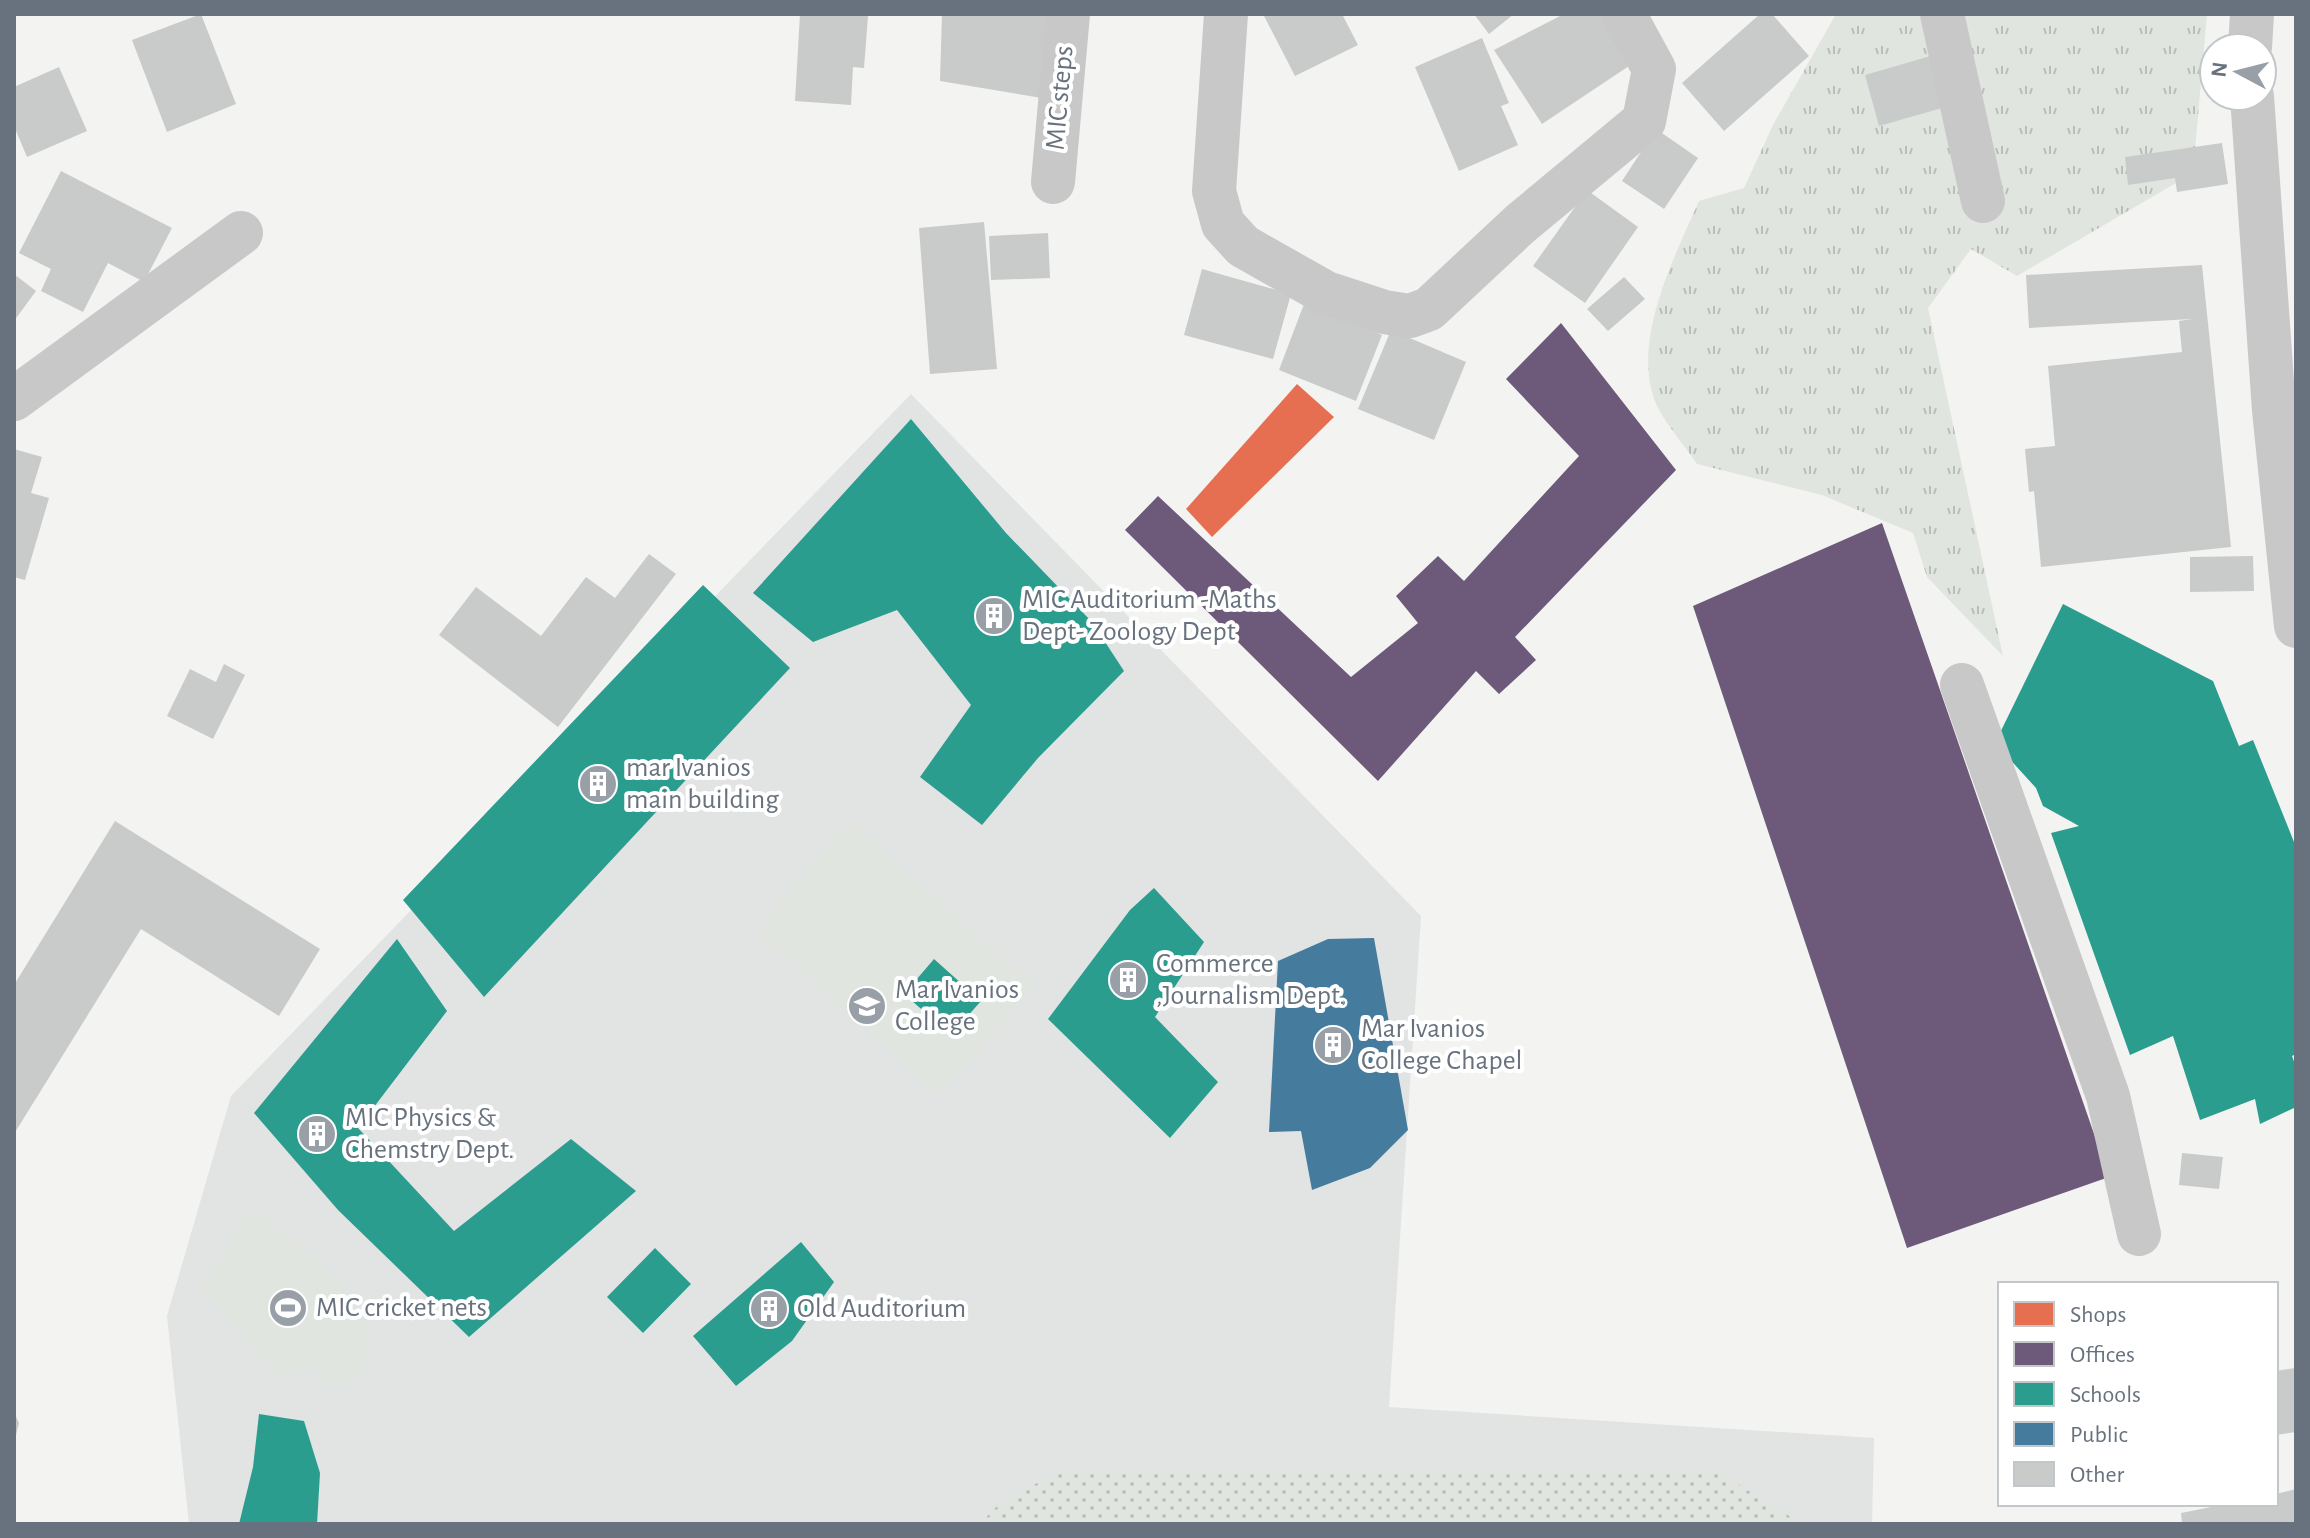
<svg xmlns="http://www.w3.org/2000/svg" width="2310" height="1538" font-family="'Alegreya Sans',sans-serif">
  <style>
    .built { fill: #e2e3e3 }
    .grass { fill: url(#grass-tufts) }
    .park { fill: url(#park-dots) }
    .pitch { fill: #e1e5e0 }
    .shops { fill: #e76f51 }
    .offices { fill: #6d597a }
    .schools { fill: #2a9d8f }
    .public { fill: #457b9d }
    .building { fill: #c9caca }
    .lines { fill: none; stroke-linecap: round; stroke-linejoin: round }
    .minor { stroke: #c8c8c9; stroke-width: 44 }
    .labels { text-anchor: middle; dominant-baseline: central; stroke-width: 8; stroke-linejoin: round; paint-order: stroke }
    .street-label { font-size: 28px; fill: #67727e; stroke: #fff }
    .poi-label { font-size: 28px; fill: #67727e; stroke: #fff; text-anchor: start }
  </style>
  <defs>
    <pattern id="grass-tufts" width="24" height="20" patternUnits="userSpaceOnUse" patternTransform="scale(2)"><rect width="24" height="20" fill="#e1e5e0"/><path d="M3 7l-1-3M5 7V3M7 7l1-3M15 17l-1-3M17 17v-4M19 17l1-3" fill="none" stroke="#babebb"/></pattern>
    <pattern id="park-dots" width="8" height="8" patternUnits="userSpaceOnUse" patternTransform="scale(2)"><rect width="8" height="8" fill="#e1e5e0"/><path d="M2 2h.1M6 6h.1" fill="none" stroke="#babebb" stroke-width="1.8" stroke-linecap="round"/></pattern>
  </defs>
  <rect width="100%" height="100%" fill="#f3f3f2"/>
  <path class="built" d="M 911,394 L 1421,916 L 1389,1407 L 1874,1438 L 1872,1524 L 189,1524 L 167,1316 L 231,1096 Z"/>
  <path class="grass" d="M 1836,14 L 2207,14 L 2193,173 L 2017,276 L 1971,249 L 1928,308 L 2003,656 L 1927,577 L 1913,533 L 1822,495 L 1697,464 C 1685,446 1668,427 1658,408 C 1628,346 1674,258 1699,201 L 1744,188 L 1773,125 Z"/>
  <path class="park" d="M 1059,1470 L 1715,1470 L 1802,1524 L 980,1524 L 995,1508 Z"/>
  <path class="pitch" d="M 850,822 L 1034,987 L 939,1095 L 756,930 Z
    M 249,1208 C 287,1236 358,1282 368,1330 C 370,1342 365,1360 364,1373 L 332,1386 L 310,1364 L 282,1376 L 200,1289 Z"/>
  <path class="shops" d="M 1297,384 L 1334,417 L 1212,537 L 1186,509 Z"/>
  <path class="offices" d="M 1561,323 L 1676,470 L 1515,637 L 1536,660 L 1499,694 L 1476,671 L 1378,781 L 1125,530 L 1158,496 L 1351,677 L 1418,623 L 1396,596 L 1438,556 L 1464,581 L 1579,456 L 1506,379 Z
    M 1882,523 L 2109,1177 L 1907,1248 L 1693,606 Z"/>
  <path class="schools" d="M 911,419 L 1006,533 L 1092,622 L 1124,671 L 1038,758 L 982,825 L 920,777 L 971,705 L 897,610 L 813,642 L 753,593 Z
    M 703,585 L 790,668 L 484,997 L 403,900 Z
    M 2063,604 L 2213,681 L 2239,746 L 2253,740 L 2296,847 L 2296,1054 L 2292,1056 L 2296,1067 L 2296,1107 L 2260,1124 L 2255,1099 L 2200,1120 L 2173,1036 L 2130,1055 L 2051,833 L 2079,826 L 2043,806 L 2036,788 L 1995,743 Z
    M 1154,888 L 1204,942 L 1155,1017 L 1218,1082 L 1170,1138 L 1048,1019 L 1130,910 Z
    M 397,939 L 447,1011 L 358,1128 L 454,1231 L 571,1139 L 636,1191 L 469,1337 L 338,1210 L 254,1113 Z
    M 934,959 L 981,1001 L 951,1035 L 904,994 Z
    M 801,1242 L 834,1282 L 792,1341 L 736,1386 L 693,1336 Z
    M 655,1248 L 691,1284 L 643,1333 L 607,1297 Z
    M 259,1414 L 304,1421 L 320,1473 L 317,1524 L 239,1524 L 253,1467 Z"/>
  <path class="public" d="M 1374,938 L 1408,1130 L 1370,1168 L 1312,1190 L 1301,1131 L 1269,1132 L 1278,961 L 1328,939 Z"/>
  <path class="building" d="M 201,14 L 236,104 L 167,132 L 132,40 Z
    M 800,14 L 868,16 L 864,68 L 853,67 L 851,105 L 795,101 Z
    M 942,14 L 1052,14 L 1048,99 L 940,81 Z
    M 1263,14 L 1342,14 L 1358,45 L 1295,76 Z
    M 1474,14 L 1514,14 L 1489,34 Z
    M 1564,14 L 1610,14 L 1629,66 L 1542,124 L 1494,50 Z
    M 1760,14 L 1772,14 L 1809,56 L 1724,131 L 1682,83 Z
    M 1482,38 L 1509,103 L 1501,106 L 1518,145 L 1459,171 L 1415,67 Z
    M 1934,55 L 1949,106 L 1879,126 L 1865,75 Z
    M 59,67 L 87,131 L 27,157 L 14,126 L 14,87 Z
    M 1656,129 L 1698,158 L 1664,209 L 1622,181 Z
    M 2222,143 L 2228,184 L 2177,192 L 2175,178 L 2128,185 L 2125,157 Z
    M 61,171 L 172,228 L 144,282 L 108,263 L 83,312 L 41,291 L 51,269 L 19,253 Z
    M 1587,190 L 1638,227 L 1585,303 L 1533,266 Z
    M 984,222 L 997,369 L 930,374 L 919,228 Z
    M 1048,233 L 1050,278 L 991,280 L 989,236 Z
    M 2202,265 L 2231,547 L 2041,567 L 2034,491 L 2029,492 L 2025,449 L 2055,446 L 2048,366 L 2182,352 L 2179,321 L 2192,319 L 2029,328 L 2026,275 Z
    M 1202,269 L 1291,294 L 1273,359 L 1184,335 Z
    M 14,274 L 36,291 L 14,321 Z
    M 1624,277 L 1645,299 L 1608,331 L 1587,309 Z
    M 1304,304 L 1382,335 L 1356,401 L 1279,370 Z
    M 1391,330 L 1466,362 L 1434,440 L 1358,409 Z
    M 14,449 L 42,457 L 31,493 L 49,498 L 25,580 L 14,577 Z
    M 649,554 L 676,574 L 558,727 L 439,635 L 476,587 L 541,636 L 586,577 L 615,598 Z
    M 2253,556 L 2254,591 L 2190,592 L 2190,557 Z
    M 224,664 L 245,675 L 213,739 L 167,716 L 190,669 L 216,682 Z
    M 115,821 L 320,949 L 279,1016 L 141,929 L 14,1134 L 14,985 Z
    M 2182,1153 L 2223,1157 L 2219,1189 L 2179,1185 Z
    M 2295,1368 L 2296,1432 L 2276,1435 L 2276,1371 Z
    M 14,1412 L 19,1423 L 15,1439 L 14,1439 Z
    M 2296,1489 L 2296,1524 L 2182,1524 L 2181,1513 L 2226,1504 L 2276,1504 L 2276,1494 Z"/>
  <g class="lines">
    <path class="minor" d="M 1226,14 L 1214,191 L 1223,224 L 1243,246 L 1326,293 L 1384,312 L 1410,316 L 1429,309 L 1520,224 L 1644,121 L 1654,69 L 1624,14
      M 1942,14 L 1983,201
      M 2250,48 L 2252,14
      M 2252,96 L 2274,410 L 2296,626
      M 1053,182 L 1068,14
      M 14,399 L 241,233
      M 1962,685 L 2108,1096 L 2139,1234"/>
  </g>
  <defs>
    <g id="building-disc" transform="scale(2)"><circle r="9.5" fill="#989fa7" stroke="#fff"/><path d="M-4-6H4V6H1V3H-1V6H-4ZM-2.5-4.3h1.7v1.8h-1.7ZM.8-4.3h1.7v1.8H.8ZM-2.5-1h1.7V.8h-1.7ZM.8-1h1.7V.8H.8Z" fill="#fff"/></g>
    <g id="university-disc" transform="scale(2)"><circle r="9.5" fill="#989fa7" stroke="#fff"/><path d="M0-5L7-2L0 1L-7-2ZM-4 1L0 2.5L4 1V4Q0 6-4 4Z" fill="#fff"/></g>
    <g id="stadium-disc" transform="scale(2)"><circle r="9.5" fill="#989fa7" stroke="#fff"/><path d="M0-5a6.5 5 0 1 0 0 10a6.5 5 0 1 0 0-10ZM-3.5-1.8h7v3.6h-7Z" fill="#fff"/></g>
  </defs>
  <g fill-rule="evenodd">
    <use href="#building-disc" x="994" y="616"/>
    <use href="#building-disc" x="598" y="784"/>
    <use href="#building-disc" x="1128" y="980"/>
    <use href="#university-disc" x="867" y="1006"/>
    <use href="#building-disc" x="1333" y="1045"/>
    <use href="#building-disc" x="317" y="1134"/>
    <use href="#stadium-disc" x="288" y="1308"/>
    <use href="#building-disc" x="769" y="1309"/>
  </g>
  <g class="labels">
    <g class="street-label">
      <text transform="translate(1060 98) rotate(-85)">MIC steps</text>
    </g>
    <g class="poi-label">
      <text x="1022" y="600">MIC Auditorium -Maths<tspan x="1022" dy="32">Dept- Zoology Dept</tspan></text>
      <text x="626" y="768">mar Ivanios<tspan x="626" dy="32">main building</tspan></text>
      <text x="1156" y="964">Commerce<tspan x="1156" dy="32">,Journalism Dept.</tspan></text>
      <text x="895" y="990">Mar Ivanios<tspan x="895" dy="32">College</tspan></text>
      <text x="1361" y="1029">Mar Ivanios<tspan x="1361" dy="32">College Chapel</tspan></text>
      <text x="345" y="1118">MIC Physics &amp;<tspan x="345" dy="32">Chemstry Dept.</tspan></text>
      <text x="316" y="1308">MIC cricket nets</text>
      <text x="797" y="1309">Old Auditorium</text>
    </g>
  </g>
  <rect width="2310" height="1538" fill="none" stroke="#67727e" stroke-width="32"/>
  <rect x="1998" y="1282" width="280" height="224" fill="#ffffff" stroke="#c2c7cb" stroke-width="2"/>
  <rect x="2014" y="1302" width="40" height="24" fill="#e76f51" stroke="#c2c7cb" stroke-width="2"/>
  <text x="2070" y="1322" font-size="24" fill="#67727e">Shops</text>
  <rect x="2014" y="1342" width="40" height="24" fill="#6d597a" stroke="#c2c7cb" stroke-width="2"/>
  <text x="2070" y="1362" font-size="24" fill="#67727e">Offices</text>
  <rect x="2014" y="1382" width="40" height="24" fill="#2a9d8f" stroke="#c2c7cb" stroke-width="2"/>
  <text x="2070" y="1402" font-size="24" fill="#67727e">Schools</text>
  <rect x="2014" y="1422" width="40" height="24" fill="#457b9d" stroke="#c2c7cb" stroke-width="2"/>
  <text x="2070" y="1442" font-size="24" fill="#67727e">Public</text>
  <rect x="2014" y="1462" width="40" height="24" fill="#c9caca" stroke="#c2c7cb" stroke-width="2"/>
  <text x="2070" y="1482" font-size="24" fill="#67727e">Other</text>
  <g transform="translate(2238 72) rotate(277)"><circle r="38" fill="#ffffff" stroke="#c2c7cb" stroke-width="2"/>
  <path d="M0-6L14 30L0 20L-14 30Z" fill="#989fa7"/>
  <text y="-12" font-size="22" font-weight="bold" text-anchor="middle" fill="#67727e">N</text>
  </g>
</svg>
